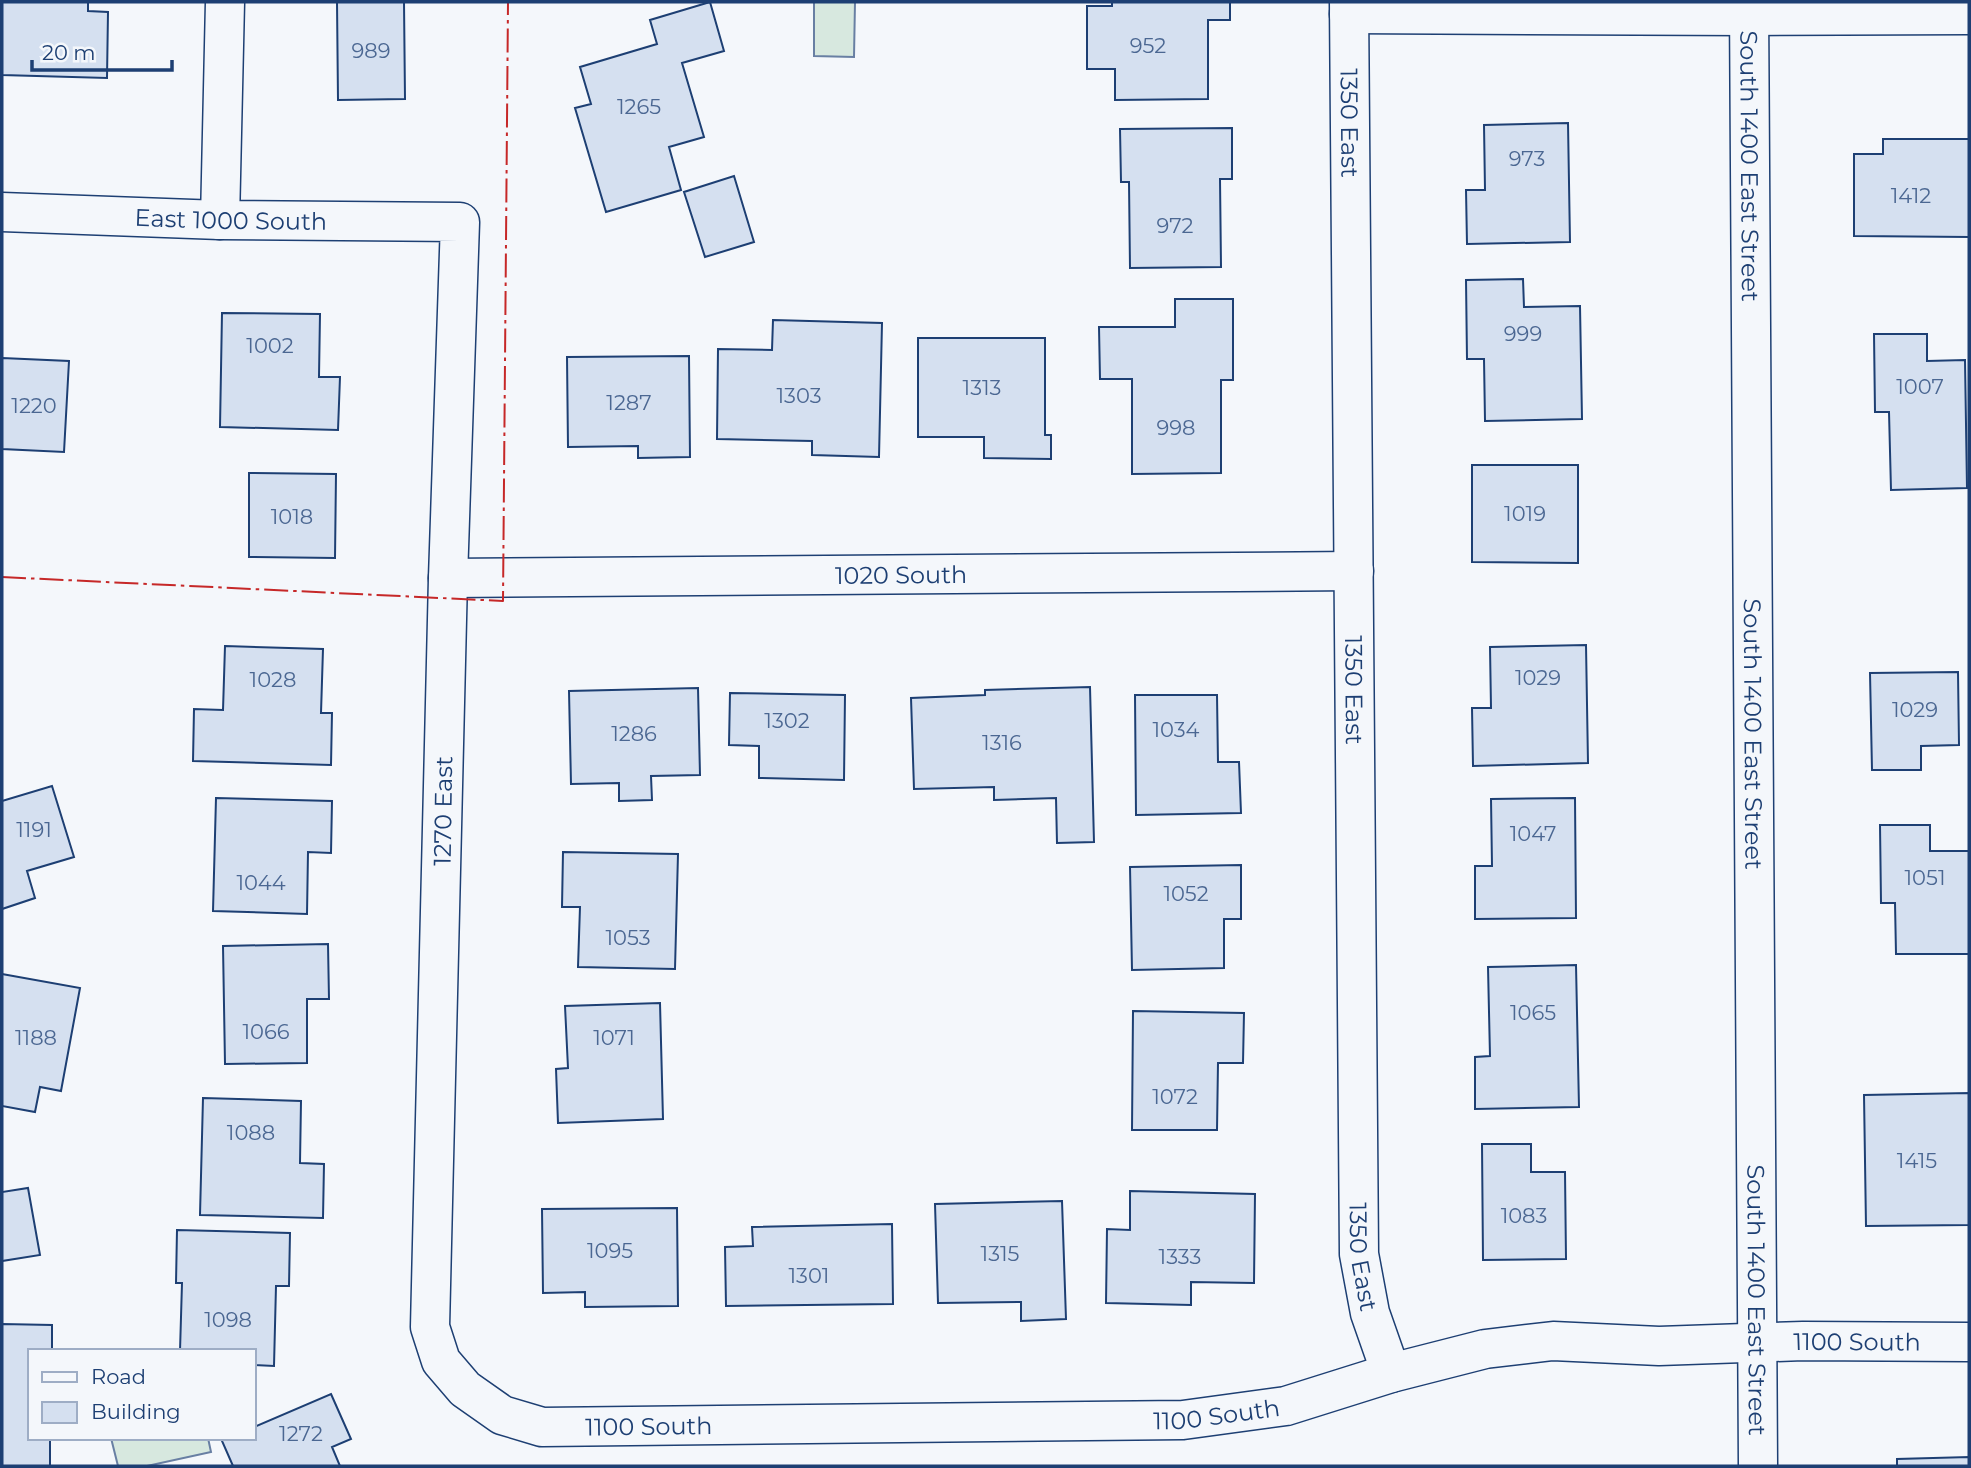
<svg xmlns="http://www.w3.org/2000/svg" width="1971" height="1468" font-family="Montserrat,sans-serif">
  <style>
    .green { fill: #d7e8df; stroke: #687fa3; stroke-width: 2 }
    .building { fill: #d5e0f0; stroke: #1d3f73; stroke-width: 2 }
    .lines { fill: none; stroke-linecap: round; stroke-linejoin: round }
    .minor-casing { stroke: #1d3f73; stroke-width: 41 }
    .minor { stroke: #f4f7fb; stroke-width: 38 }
    .power { stroke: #c62828; stroke-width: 2; stroke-dasharray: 24 5 3.5 5; stroke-linecap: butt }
    .labels { text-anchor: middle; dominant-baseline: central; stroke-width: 5; stroke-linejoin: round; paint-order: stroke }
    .number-label { font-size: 21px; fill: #4b6792 }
    .street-label { font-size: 24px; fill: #1d3f73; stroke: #f4f7fb }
  </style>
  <rect width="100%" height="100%" fill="#f4f7fb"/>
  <path class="green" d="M 814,2 L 855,2 L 854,57 L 814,56 Z
    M 111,1438 L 208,1438 L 211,1452 L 147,1466 L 118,1466 Z"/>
  <path class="building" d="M 2,2 L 88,2 L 88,11 L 108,12 L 107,78 L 2,75 Z
    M 337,2 L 404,2 L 405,99 L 338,100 Z
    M 710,2 L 724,51 L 682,63 L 704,137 L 669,147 L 681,190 L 606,212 L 575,108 L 591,104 L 580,67 L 657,44 L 650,20 Z
    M 1112,2 L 1230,2 L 1230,20 L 1208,20 L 1208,99 L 1115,100 L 1115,69 L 1087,69 L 1087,6 L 1112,6 Z
    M 1568,123 L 1570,242 L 1467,244 L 1466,190 L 1485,190 L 1484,125 Z
    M 1232,128 L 1232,179 L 1220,179 L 1221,267 L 1130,268 L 1129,182 L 1121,182 L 1120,129 Z
    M 1883,139 L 1969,139 L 1969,237 L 1854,236 L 1854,154 L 1883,154 Z
    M 734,176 L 754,242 L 705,257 L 684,192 Z
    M 1523,279 L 1524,307 L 1580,306 L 1582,419 L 1485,421 L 1484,359 L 1467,359 L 1466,280 Z
    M 1175,299 L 1233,299 L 1233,380 L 1221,380 L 1221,473 L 1132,474 L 1132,379 L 1100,379 L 1099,327 L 1175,327 Z
    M 222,313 L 320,314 L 319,377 L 340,377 L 338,430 L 220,427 Z
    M 773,320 L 882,323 L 879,457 L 812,455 L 812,441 L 717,439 L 718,349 L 772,350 Z
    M 1874,334 L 1927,334 L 1927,361 L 1965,360 L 1967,488 L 1891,490 L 1889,412 L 1875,412 Z
    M 918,338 L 1045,338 L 1045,435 L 1051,435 L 1051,459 L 984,458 L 984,437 L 918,437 Z
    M 689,356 L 690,457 L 638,458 L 638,446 L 568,447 L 567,357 Z
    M 2,358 L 69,361 L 64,452 L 2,449 Z
    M 1472,465 L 1578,465 L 1578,563 L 1472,562 Z
    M 249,473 L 336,474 L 335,558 L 249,557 Z
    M 1586,645 L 1588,763 L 1473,766 L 1472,708 L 1491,708 L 1490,647 Z
    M 225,646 L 323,649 L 321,713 L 332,713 L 331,765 L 193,761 L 194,709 L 223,710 Z
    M 1958,672 L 1959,745 L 1921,746 L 1921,770 L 1872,770 L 1870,673 Z
    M 1090,687 L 1094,842 L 1057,843 L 1056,798 L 994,800 L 994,787 L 914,789 L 911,698 L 985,695 L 985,690 Z
    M 698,688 L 700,775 L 651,776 L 652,800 L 619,801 L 619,783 L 571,784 L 569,691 Z
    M 730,693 L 845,695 L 844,780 L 759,778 L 759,746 L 729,745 Z
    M 1135,695 L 1217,695 L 1218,762 L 1239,762 L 1241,813 L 1136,815 Z
    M 52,786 L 74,857 L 27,871 L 35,898 L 2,909 L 2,801 Z
    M 216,798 L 332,801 L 331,853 L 308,852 L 307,914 L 213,911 Z
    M 1575,798 L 1576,918 L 1475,919 L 1475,866 L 1492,866 L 1491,799 Z
    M 1880,825 L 1930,825 L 1930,851 L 1969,851 L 1969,954 L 1896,954 L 1895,903 L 1881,903 Z
    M 563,852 L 678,854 L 675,969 L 578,967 L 580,907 L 562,907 Z
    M 1241,865 L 1241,919 L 1224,919 L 1224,968 L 1132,970 L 1130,867 Z
    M 328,944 L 329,999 L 307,999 L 307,1063 L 225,1064 L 223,946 Z
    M 1576,965 L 1579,1107 L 1475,1109 L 1475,1057 L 1490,1056 L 1488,967 Z
    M 2,974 L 80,988 L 61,1091 L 40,1087 L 35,1112 L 2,1106 Z
    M 660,1003 L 663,1119 L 558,1123 L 556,1069 L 568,1068 L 565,1006 Z
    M 1133,1011 L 1244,1013 L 1243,1063 L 1218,1063 L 1217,1130 L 1132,1130 Z
    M 1969,1093 L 1969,1225 L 1866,1226 L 1864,1095 Z
    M 203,1098 L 301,1101 L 300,1163 L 324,1164 L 323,1218 L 200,1215 Z
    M 1482,1144 L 1531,1144 L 1531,1172 L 1565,1172 L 1566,1259 L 1483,1260 Z
    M 28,1188 L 40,1255 L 2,1261 L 2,1192 Z
    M 1130,1191 L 1255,1194 L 1254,1283 L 1191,1282 L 1191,1305 L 1106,1303 L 1107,1229 L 1130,1230 Z
    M 1062,1201 L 1066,1319 L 1021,1321 L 1021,1302 L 938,1303 L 935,1204 Z
    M 677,1208 L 678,1306 L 585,1307 L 585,1292 L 543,1293 L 542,1209 Z
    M 892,1224 L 893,1304 L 726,1306 L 725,1247 L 753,1246 L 752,1227 Z
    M 177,1230 L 290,1233 L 289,1286 L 276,1286 L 274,1366 L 254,1365 L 254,1351 L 180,1351 L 182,1283 L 176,1283 Z
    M 2,1324 L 52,1325 L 52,1351 L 30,1351 L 30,1438 L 50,1438 L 50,1466 L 2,1466 Z
    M 331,1394 L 351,1439 L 332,1447 L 340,1466 L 233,1466 L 222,1441 L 227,1438 L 254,1438 L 254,1427 Z
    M 1969,1457 L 1969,1466 L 1897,1466 L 1897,1459 Z"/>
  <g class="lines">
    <g class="minor-casing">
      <g id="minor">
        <path id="s1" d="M 1349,2 L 1359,1254 L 1370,1313 L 1391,1373"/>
        <path id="s2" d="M 1749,2 L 1758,1466"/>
        <path d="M 1349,14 L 1749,16 L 1969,15"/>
        <path id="s3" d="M 2,212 L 220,220 L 460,222 L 448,578 L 430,1327 L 441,1361 L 465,1389 L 502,1415 L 542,1427 L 1183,1420 L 1286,1406 L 1391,1373 L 1485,1349 L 1553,1341 L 1659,1346 L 1803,1341 L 1969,1342"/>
        <path d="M 220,220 L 225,2"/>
        <path id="s4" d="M 448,578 L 1354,571"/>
      </g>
    </g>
    <use href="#minor" class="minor"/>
    <path class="power" d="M 2,577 L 503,601 L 508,2"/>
  </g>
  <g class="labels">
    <g class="number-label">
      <text x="1148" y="45">952</text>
      <text x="371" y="50">989</text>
      <text x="639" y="106">1265</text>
      <text x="1527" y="158">973</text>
      <text x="1911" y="195">1412</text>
      <text x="1175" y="225">972</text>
      <text x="1523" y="333">999</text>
      <text x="270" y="345">1002</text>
      <text x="1920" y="386">1007</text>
      <text x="982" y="387">1313</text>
      <text x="799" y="395">1303</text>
      <text x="629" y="402">1287</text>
      <text x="34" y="405">1220</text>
      <text x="1176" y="427">998</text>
      <text x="1525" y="513">1019</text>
      <text x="292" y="516">1018</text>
      <text x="1538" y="677">1029</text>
      <text x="273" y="679">1028</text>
      <text x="1915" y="709">1029</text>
      <text x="787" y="720">1302</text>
      <text x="1176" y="729">1034</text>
      <text x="634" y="733">1286</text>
      <text x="1002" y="742">1316</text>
      <text x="34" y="829">1191</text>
      <text x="1533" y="833">1047</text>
      <text x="1925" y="877">1051</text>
      <text x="261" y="882">1044</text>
      <text x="1186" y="893">1052</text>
      <text x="628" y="937">1053</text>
      <text x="1533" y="1012">1065</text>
      <text x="266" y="1031">1066</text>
      <text x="36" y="1037">1188</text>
      <text x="614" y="1037">1071</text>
      <text x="1175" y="1096">1072</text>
      <text x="251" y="1132">1088</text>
      <text x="1917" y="1160">1415</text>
      <text x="1524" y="1215">1083</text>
      <text x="610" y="1250">1095</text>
      <text x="1000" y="1253">1315</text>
      <text x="1180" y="1256">1333</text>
      <text x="809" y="1275">1301</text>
      <text x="228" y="1319">1098</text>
      <text x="301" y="1433">1272</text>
    </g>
    <g class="street-label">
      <text stroke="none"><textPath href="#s1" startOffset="121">1350 East</textPath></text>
      <text stroke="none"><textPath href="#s2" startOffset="164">South 1400 East Street</textPath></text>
      <text stroke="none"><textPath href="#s3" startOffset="229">East 1000 South</textPath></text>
      <text stroke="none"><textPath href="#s4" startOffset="453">1020 South</textPath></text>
      <text stroke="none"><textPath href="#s1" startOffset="688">1350 East</textPath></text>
      <text stroke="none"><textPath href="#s2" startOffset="732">South 1400 East Street</textPath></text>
      <text transform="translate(443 811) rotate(-89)">1270 East</text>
      <text stroke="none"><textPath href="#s1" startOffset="1255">1350 East</textPath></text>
      <text stroke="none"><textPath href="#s2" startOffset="1298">South 1400 East Street</textPath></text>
      <text stroke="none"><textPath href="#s3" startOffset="3048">1100 South</textPath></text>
      <text stroke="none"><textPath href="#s3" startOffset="2398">1100 South</textPath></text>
      <text stroke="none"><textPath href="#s3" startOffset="1830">1100 South</textPath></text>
    </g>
  </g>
  <rect width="1971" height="1468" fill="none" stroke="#1d3f73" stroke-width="7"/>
  <rect x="28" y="1349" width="228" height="91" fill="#f4f7fb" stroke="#9eadc5" stroke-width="2"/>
  <rect x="42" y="1372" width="35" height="10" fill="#f4f7fb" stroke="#9eadc5" stroke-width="2"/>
  <text x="91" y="1384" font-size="21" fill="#1d3f73">Road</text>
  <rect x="42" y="1402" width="35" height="21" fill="#d5e0f0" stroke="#9eadc5" stroke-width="2"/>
  <text x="91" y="1419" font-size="21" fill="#1d3f73">Building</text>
  <path d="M32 60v10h140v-10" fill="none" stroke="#1d3f73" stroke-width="3.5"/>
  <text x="42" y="60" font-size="21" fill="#1d3f73" stroke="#f4f7fb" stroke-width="5" paint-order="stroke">20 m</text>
</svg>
